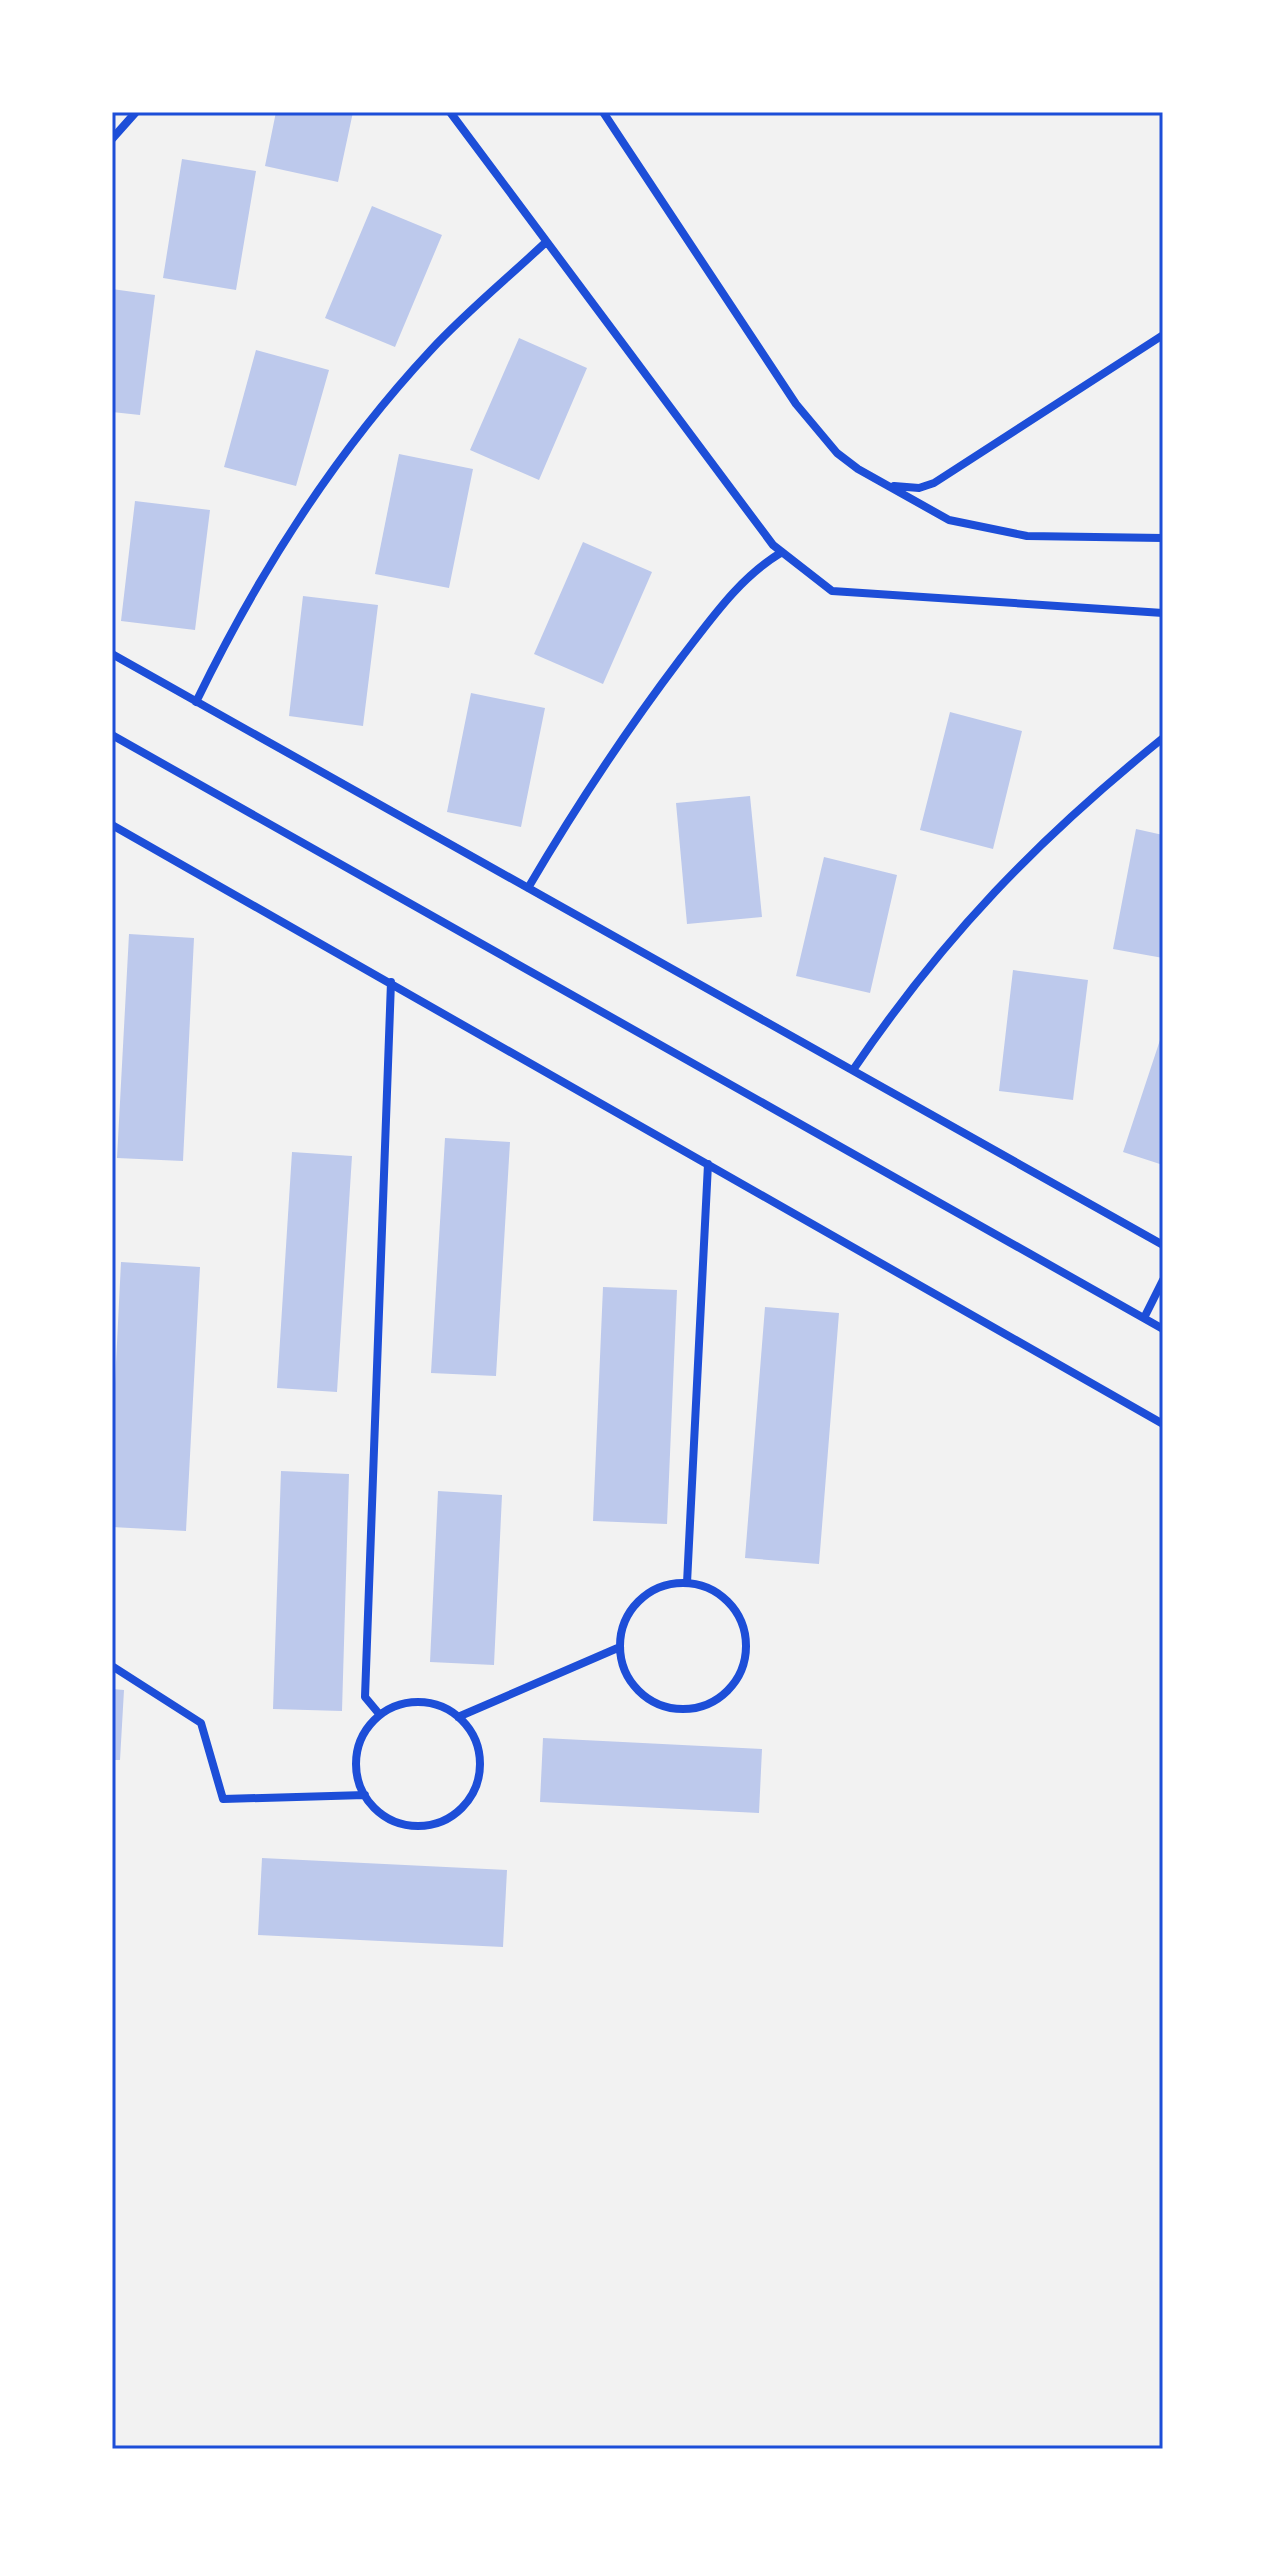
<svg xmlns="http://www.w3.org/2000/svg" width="1275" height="2561" font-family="Roboto,sans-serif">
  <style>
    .building { fill: #bdc9ec }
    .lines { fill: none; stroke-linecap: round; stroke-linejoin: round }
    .minor { stroke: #1d4ed8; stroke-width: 8 }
    .neatline { fill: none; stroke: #1d4ed8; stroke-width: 3 }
  </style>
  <rect width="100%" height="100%" fill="#f2f2f2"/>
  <path class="building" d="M 276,112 L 353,112 L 338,182 L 265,166 Z
    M 182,159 L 256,171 L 236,290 L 163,278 Z
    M 372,206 L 442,235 L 395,347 L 325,318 Z
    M 112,289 L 155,295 L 140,415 L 112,412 Z
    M 519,338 L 587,368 L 539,480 L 470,450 Z
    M 256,350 L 329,370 L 296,486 L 224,467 Z
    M 399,454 L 473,469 L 449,588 L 375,574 Z
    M 135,501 L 210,510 L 195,630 L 121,621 Z
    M 583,542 L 652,572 L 603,684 L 534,654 Z
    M 303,596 L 378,605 L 363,726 L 289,716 Z
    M 471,693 L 545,708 L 521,827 L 447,812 Z
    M 950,712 L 1022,731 L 993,849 L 920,830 Z
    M 750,796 L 762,917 L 687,924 L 676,803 Z
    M 1136,829 L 1163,835 L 1163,958 L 1113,949 Z
    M 824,857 L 897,875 L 870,993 L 796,976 Z
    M 129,934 L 194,938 L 183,1161 L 117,1158 Z
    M 1013,970 L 1088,980 L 1073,1100 L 999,1091 Z
    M 1161,1037 L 1163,1038 L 1163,1165 L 1123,1152 Z
    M 445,1138 L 510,1142 L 496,1376 L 431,1373 Z
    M 292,1152 L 352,1156 L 337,1392 L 277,1388 Z
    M 121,1262 L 200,1267 L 186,1531 L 112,1527 L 112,1444 Z
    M 603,1287 L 677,1290 L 667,1524 L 593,1521 Z
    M 765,1307 L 839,1313 L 819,1564 L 745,1558 Z
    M 281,1471 L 349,1474 L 342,1711 L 273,1709 Z
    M 438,1491 L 502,1495 L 494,1665 L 430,1662 Z
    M 112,1689 L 124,1690 L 120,1760 L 112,1760 Z
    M 543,1738 L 762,1749 L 759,1813 L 540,1802 Z
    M 262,1858 L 507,1870 L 503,1947 L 258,1935 Z"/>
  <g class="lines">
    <path class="minor" d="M 450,112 L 773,545 L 832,591 L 1163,613
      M 603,112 L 796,404 L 837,453 L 858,469 L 949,520 L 1027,536 L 1163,538
      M 112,139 L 136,112
      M 894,486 L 919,488 L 934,483 L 1163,335
      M 112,654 L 1163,1245
      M 196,702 C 258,574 334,454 431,350 C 466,312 508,278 546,242
      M 112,735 L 1163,1329
      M 112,825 L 1163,1424
      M 528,888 C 575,808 625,732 681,658 C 712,618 739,578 782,552
      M 853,1070 C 944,936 1037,840 1163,738
      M 1144,1318 L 1163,1280
      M 687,1583 L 708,1164
      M620 1646a63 63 0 1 1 126 0a63 63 0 1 1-126 0Z
      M 112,1666 L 201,1723 L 223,1799 L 365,1795
      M356 1764a62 62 0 1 1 124 0a62 62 0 1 1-124 0Z
      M 380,1715 L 365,1697 L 391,982
      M 458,1717 L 620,1647"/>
  </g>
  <rect width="1275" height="2561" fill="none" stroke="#ffffff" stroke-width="228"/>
  <rect x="114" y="114" width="1047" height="2333" class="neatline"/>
</svg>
